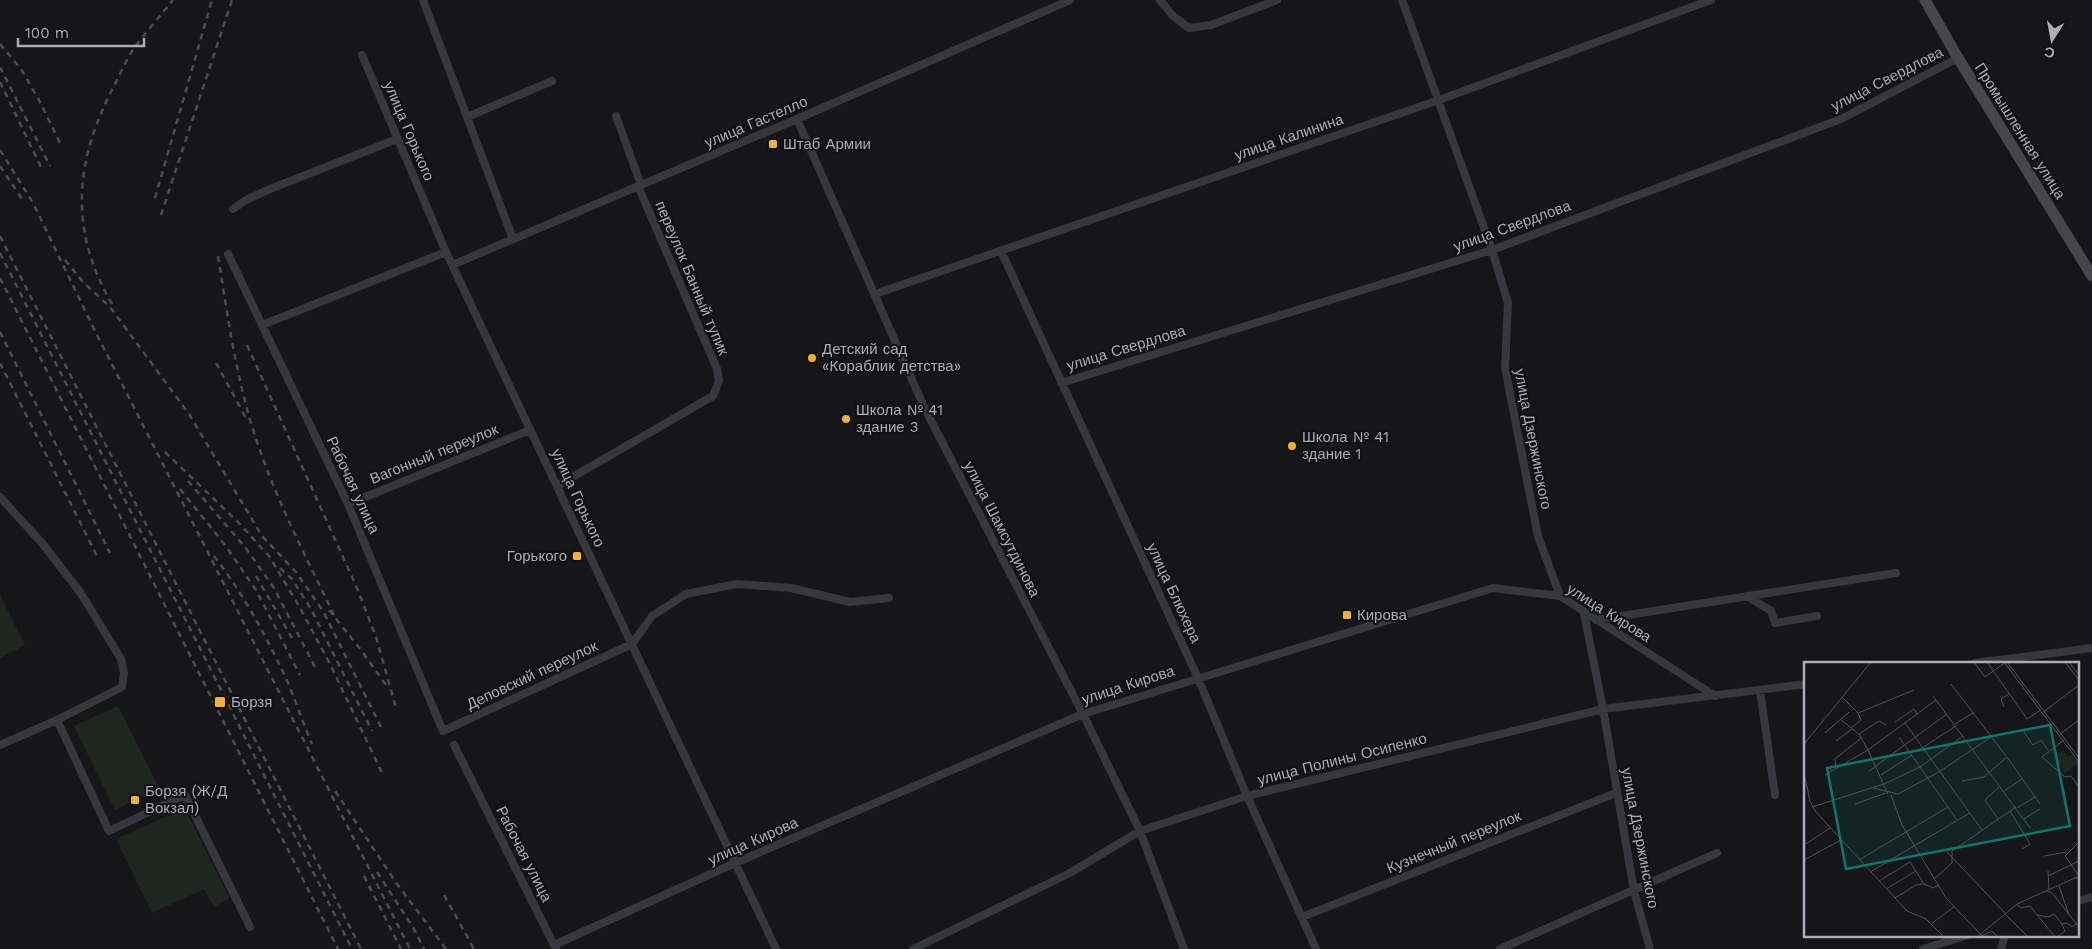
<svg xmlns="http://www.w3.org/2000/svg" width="2092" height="949" font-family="'Work Sans',sans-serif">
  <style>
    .green { fill: #1e261f }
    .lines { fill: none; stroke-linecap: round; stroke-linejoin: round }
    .minor { stroke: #37383d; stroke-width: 8 }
    .secondary { stroke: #45474d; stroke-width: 11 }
    .rail { stroke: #4a4c52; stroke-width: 2.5; stroke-dasharray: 6 5; stroke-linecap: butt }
    .poi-dot { fill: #f2b134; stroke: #111113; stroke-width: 2 }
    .labels { text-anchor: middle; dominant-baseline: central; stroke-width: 4; stroke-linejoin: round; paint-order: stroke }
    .street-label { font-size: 15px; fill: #a8adb8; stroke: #111113 }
    .poi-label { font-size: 15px; fill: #a8adb8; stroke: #111113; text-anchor: start }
    .inset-road { fill: none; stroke: #505258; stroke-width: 1 }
    .view { fill: #0f766e; fill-opacity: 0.15; stroke: #0f766e; stroke-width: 2.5 }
    .inset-edge { fill: none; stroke: #a8adb8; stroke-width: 2.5 }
  </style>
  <rect width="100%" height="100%" fill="#161618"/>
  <path class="green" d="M 0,595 L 25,645 L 0,658 Z
    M 118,706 L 159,788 L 115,810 L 74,726 Z
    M 185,808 L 230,898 L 214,907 L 204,889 L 152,913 L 116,839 Z"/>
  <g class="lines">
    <path class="minor" d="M 423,0 L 513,239
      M 1160,0 L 1172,15 L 1189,28 L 1211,25 L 1277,0
      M 1402,0 L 1492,250 L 1508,303 L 1505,368 L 1538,536 L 1560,596
      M 362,55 L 446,252 L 776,949
      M 616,116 L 641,185
      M 467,117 L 552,81
      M 797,119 L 925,409 L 1083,714 L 1140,831 L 1184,949
      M 233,209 L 246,200 L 270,189 L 397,139
      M 1001,251 L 1198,678 L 1247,796 L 1316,949
      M 228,254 L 348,504 L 443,731 L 632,644 L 652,616 L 686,594 L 737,584 L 791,588 L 850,602 L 889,598
      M 452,265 L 797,119 L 1070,0
      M 875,294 L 1439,100 L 1711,0
      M 262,325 L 446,252
      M 1061,383 L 1492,250 L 1841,119 L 1958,58
      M 557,486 L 713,396 L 719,381 L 717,369 L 638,186
      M 0,497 L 42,543 L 80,592 L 121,659 L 124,673 L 122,687 L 57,720 L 0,745
      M 348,504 L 530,430
      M 1747,596 L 1771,611 L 1775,623 L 1817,616
      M 1584,613 L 1603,709 L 1634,891 L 1650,949
      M 1596,620 L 1896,573
      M 1975,663 L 2092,648
      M 1760,690 L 1775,795
      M 57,720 L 109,831 L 185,795 L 250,927
      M 454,745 L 556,949
      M 2078,901 L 2092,897
      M 1302,917 L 1616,793
      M 554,945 L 735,863 L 1083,714 L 1493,588 L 1560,596 L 1715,696
      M 913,949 L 1070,873 L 1140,831 L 1247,796 L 1603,709 L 1806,684
      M 1500,949 L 1717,853
      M 1923,949 L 1968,935
      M 2001,949 L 2005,935"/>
    <path class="secondary" d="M 1925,0 L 1958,58 L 2092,276"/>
    <path class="rail" d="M 0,44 L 21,69 L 39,100 L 61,145
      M 0,67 L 50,166
      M 0,82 L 42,169
      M 0,150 L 33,203 L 95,331 L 410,949
      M 0,166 L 22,199
      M 155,198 L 212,0
      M 161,215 L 232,0
      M 0,236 L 361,949
      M 0,253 L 352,949
      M 218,256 C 227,312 235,369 251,423 C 271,490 304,553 334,615
      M 65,260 L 84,283 L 110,307 L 189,414 L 262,536 L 296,572 L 323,611 L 381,727
      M 0,278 L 338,949
      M 112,304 C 68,229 75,159 115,84 C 121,72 127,58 135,47 C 147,31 160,16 173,0
      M 0,332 L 110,553
      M 247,345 L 357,588 L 376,637 L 396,708
      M 0,363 L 98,558
      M 216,363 L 246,418
      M 165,452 L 237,521 L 269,556 L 299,606 L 331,666 L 382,773
      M 188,481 L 245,547 L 274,588 L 316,669
      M 180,489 L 225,545 L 256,590 L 300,675
      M 214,556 C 242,592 265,634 285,676 C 295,698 302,721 312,744
      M 280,568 L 292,579 L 311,609 L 372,731
      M 256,576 L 292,638
      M 329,610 L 361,650 L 386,685
      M 335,791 L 397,884 L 446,949
      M 377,872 L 414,929 L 424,949
      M 364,876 L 401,949
      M 444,895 L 474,949"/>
  </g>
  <g class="poi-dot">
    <rect x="768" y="139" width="10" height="10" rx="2.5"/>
    <circle cx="812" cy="358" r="5"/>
    <circle cx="846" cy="419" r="5"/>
    <circle cx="1292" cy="446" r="5"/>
    <rect x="572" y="551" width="10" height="10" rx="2.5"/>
    <rect x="1342" y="610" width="10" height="10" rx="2.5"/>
    <rect x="214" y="696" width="12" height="12" rx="2.5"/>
    <rect x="130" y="795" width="10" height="10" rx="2.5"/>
  </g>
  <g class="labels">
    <g class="street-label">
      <text transform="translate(1887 79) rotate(-27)">улица Свердлова</text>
      <text transform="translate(756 122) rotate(-23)">улица Гастелло</text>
      <text transform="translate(409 131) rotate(67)">улица Горького</text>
      <text transform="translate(2020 131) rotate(58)">Промышленная улица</text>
      <text transform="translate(1289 137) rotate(-19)">улица Калинина</text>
      <text transform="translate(1512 226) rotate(-20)">улица Свердлова</text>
      <text transform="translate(692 278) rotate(67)">переулок Банный тупик</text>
      <text transform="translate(1126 348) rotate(-17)">улица Свердлова</text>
      <text transform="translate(1533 439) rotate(79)">улица Дзержинского</text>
      <text transform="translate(434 454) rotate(-22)">Вагонный переулок</text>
      <text transform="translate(353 485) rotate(65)">Рабочая улица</text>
      <text transform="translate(578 498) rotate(65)">улица Горького</text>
      <text transform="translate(1002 529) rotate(63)">улица Шамсутдинова</text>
      <text transform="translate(1174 593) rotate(65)">улица Блюхера</text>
      <text transform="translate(1609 613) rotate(32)">улица Кирова</text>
      <text transform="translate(532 675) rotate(-25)">Деповский переулок</text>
      <text transform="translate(1128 685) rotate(-18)">улица Кирова</text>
      <text transform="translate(1342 759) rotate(-14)">улица Полины Осипенко</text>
      <text transform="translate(1640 838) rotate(79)">улица Дзержинского</text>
      <text transform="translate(753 841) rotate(-24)">улица Кирова</text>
      <text transform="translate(1454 842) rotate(-22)">Кузнечный переулок</text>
      <text transform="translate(524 854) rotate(63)">Рабочая улица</text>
    </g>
    <g class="poi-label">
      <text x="783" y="144">Штаб Армии</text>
      <text x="822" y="349">Детский сад<tspan x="822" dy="17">«Кораблик детства»</tspan></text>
      <text x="856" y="410">Школа № 41<tspan x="856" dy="17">здание 3</tspan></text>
      <text x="1302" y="437">Школа № 41<tspan x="1302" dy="17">здание 1</tspan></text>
      <text x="567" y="556" text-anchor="end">Горького</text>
      <text x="1357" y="615">Кирова</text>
      <text x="231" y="702">Борзя</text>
      <text x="145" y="791">Борзя (Ж/Д<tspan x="145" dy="17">Вокзал)</tspan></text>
    </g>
  </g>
  <g transform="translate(1804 662)">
    <rect width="275" height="275" fill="#161618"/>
    <path d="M 259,88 L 263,95 L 268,92 L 275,101 L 261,111 L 250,96 Z" fill="#1e261f"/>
    <path class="inset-road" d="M 170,0 L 181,15 L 202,0M 183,0 L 223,57 L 237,48M 200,0 L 275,100M 203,0 L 275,96M 261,0 L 275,18M 265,0 L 275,13M 147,22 L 202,94M 129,34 L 226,166M 38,35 L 54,51 L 110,28M 200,45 L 197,37 L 205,32M 238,51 L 275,23M 37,58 L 55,72 L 64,88 L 84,132M 91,60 L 110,47 L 113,52M 101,61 L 178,168M 151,62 L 169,51M 47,66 L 57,58 L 54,51M 220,70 L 229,83 L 237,78 L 244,88M 21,71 L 45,50M 55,72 L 75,59 L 82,63M 255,73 L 275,58M 95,75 L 153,158M 260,78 L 238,95 L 261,115 L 267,114 L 275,125M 32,79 L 48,67M 0,82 L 67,0M 118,86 L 152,64M 32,107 L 31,97 L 57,76M 65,109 L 143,52M 0,111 L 6,139 L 12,150 L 103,249 L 122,257 L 140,275M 21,113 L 64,88 L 132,38M 77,113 L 108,93M 158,119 L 180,115 L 203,95 L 236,142M 69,126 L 94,132 L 135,110 L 187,75M 200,129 L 218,117M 87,133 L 98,163 L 142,236 L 179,275M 51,142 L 82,131M 8,145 L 80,122 L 116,105 L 159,74M 213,146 L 231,135M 206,149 L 226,182 L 218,187M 194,157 L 181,138 L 196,124M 220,157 L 236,147M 275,180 L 261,194 L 275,214M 0,183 L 26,166M 129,191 L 140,187 L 201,251M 240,194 L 263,190M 0,198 L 37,178M 55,198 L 144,145M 244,209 L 245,227M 66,210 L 166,151M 244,214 L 275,199M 130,217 L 148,201 L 148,189 L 212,145M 75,219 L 106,200 L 120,222M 255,224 L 265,253M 82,227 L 112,209M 243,229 L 248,231 L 275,265M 91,236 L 112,223 L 120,222 L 129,226 L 134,223M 213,242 L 217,246 L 226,244 L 251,275M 201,252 L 224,275M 234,253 L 244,255 L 250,252 L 258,262 L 263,261 L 268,265 L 272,262M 128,261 L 150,245M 178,274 L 188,269 L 194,275M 173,275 L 213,242 L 273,215 L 275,218M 253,275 L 261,269 L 258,262"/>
    <path class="view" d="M 246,63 L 266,164 L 42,207 L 23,106 Z"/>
    <rect width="275" height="275" class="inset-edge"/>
  </g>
  <g transform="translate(2052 40) rotate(191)" stroke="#111113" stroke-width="4" paint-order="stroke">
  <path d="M0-4L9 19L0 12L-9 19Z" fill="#a8adb8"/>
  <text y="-8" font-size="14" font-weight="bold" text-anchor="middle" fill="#a8adb8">С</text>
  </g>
  <path d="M18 38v8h126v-8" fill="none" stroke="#a8adb8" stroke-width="2.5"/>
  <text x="25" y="38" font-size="15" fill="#a8adb8" stroke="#111113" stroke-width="4" paint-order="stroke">100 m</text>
</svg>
